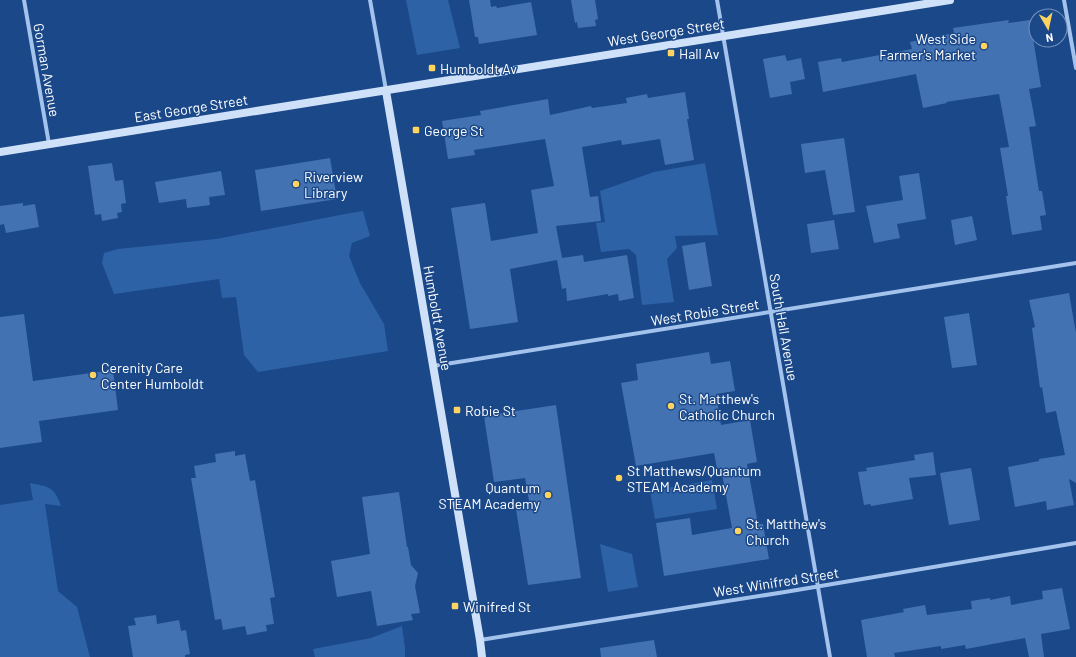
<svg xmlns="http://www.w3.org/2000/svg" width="1076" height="657" font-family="Barlow,sans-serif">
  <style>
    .green { fill: #2d62a7 }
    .building { fill: #4372b2 }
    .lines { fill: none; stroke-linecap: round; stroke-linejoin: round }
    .street { stroke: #a3c3ed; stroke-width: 4 }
    .secondary { stroke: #cfe1f9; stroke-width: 8 }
    .poi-dot { fill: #ffd35f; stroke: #1a4889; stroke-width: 1.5 }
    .labels { text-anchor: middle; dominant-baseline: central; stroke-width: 3; stroke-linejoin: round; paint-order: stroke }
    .street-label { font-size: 14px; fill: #fff; stroke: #1a4889 }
    .poi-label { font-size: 14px; fill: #fff; stroke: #1a4889; text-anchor: start }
  </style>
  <rect width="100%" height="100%" fill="#1a4889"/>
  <path class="green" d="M 406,0 L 448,0 L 460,48 L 417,55 Z
    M 705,163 L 718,235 L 675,236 L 677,248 L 667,259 L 674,302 L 642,305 L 636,255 L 629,249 L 601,252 L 596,223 L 605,222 L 600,191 L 654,172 Z
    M 363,211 L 370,236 L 352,243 L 349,256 L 360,283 L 384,324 L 388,351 L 258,372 L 244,355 L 236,297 L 222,298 L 219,279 L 114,294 L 102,263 L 104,253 L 118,249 L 216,239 L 345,214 Z
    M 712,480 L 717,509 L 655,519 L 650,491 Z
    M 30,483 C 49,487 54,486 61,506 L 45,504 L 58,591 L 77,607 L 90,657 L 0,657 L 0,505 L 33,500 Z
    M 600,544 L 632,554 L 638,587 L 608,592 Z
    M 402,626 L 405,648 L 405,657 L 315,657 L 313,649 L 371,638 Z"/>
  <path class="building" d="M 469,0 L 490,0 L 491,7 L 496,6 L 497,8 L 531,2 L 537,35 L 479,44 L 478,37 L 475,37 Z
    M 571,0 L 595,0 L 598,19 L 595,20 L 596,26 L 578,28 L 577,22 L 575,23 Z
    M 1009,20 L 1008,23 L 1030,20 L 1041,87 L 1029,89 L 1036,126 L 1029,127 L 1039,191 L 1042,191 L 1046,215 L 1040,216 L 1042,230 L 1012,235 L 1006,196 L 1008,196 L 1000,148 L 1009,147 L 999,94 L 946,102 L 947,103 L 923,108 L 916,74 L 823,92 L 818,62 L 841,58 L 842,62 L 912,49 L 910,42 L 954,33 L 953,28 Z
    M 785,55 L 787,61 L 801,58 L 805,79 L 790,82 L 792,94 L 770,98 L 763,59 Z
    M 685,92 L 689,119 L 687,119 L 694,160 L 665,165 L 660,139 L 622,145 L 621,140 L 582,147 L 590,197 L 598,196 L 601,221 L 556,226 L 562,258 L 583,255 L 584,262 L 627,255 L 634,298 L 619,301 L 618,294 L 608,296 L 608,294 L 567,301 L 566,288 L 562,289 L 557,260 L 510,269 L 518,322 L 470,329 L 451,208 L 485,203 L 491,241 L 538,233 L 531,190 L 554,186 L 545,139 L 474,150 L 475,155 L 448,159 L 442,121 L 481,115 L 480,111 L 548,99 L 550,115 L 591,106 L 592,108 L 627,103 L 626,98 L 647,94 L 648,98 Z
    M 844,138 L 855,212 L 833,215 L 825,170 L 805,173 L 801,144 Z
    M 330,158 L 337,199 L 261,211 L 255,170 Z
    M 112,163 L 115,181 L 123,180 L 126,203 L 121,204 L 122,212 L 117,213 L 118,218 L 102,221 L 101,214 L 95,215 L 88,166 Z
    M 221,171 L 225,195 L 209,197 L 210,205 L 187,208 L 186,199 L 159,203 L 155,182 Z
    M 919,173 L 926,219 L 897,224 L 900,238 L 874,243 L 866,206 L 903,200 L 899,176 Z
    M 23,203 L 23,206 L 35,204 L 39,227 L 6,233 L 4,224 L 0,225 L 0,206 Z
    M 972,216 L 977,240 L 955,245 L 951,220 Z
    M 834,220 L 839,249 L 811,253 L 807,224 Z
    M 705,242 L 712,286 L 689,290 L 682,246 Z
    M 1069,293 L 1076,333 L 1076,483 L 1069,479 L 1074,505 L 1047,510 L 1046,501 L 1015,507 L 1008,467 L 1039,461 L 1039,459 L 1065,455 L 1056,411 L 1046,413 L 1042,387 L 1040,388 L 1032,328 L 1035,327 L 1029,300 Z
    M 969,313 L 977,365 L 952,368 L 944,317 Z
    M 24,314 L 33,381 L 113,370 L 118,410 L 39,421 L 42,442 L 0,448 L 0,317 Z
    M 709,352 L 711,364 L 730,361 L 735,391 L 716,394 L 721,425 L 750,420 L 757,462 L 747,464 L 758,524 L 763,524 L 769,559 L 664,576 L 656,523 L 690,518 L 692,535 L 732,528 L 721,468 L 717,469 L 714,453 L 636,466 L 621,383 L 638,380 L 636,364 Z
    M 556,405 L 581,578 L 528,585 L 516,509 L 530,507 L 525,478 L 494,482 L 484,416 Z
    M 235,451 L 235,456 L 245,454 L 250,481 L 255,480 L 275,597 L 270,598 L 274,624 L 266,625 L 267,631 L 247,635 L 245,626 L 223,630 L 221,619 L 215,620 L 191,478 L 196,478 L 194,466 L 216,462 L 215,454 Z
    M 933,452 L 936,475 L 909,478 L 913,499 L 871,506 L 870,504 L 864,505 L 858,472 L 867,471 L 866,468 L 915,460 L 914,455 Z
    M 971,468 L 980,520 L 949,525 L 940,473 Z
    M 399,492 L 407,547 L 408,547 L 411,565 L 418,573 L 415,586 L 420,613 L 411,614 L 413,620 L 377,626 L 371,591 L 337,597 L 331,561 L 370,554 L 362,497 Z
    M 1062,588 L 1070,629 L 1041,634 L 1044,657 L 1029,657 L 1025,638 L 966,649 L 965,645 L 941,649 L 941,646 L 894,653 L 895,657 L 867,657 L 861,620 L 904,612 L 903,609 L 925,605 L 927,615 L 972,609 L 971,601 L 990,598 L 990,600 L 1010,596 L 1011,605 L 1043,599 L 1042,591 Z
    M 156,615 L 157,624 L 179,620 L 181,631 L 186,630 L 190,654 L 185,655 L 185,657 L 133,657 L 128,626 L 136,625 L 134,618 Z
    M 654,640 L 657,657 L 601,657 L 600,648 Z"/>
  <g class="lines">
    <path class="street" d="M 24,0 L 49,144
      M 370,0 L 386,90
      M 717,0 L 830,657
      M 1064,0 L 1076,68
      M 433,366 L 1076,263
      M 480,640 L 785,592 L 1076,543"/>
    <path class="secondary" d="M 386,91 L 480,640 L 482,657
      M 0,152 L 950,0"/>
  </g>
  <g class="poi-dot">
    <circle cx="984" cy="46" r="4"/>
    <rect x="667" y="49" width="8" height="8" rx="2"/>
    <rect x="428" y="64" width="8" height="8" rx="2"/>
    <rect x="412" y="126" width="8" height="8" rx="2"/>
    <circle cx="296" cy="184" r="4"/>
    <circle cx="93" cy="375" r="4"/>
    <circle cx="671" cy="406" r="4"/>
    <rect x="453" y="406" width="8" height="8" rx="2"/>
    <circle cx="619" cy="478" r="4"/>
    <circle cx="548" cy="495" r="4"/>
    <circle cx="738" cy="531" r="4"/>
    <rect x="451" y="602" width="8" height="8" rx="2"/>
  </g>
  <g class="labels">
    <g class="street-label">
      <text transform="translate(666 32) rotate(-9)">West George Street</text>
      <text transform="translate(47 70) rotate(80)">Gorman Avenue</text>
      <text transform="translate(191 108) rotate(-9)">East George Street</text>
      <text transform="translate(705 312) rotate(-9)">West Robie Street</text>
      <text transform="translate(438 318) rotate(80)">Humboldt Avenue</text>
      <text transform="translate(784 327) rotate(80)">South Hall Avenue</text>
      <text transform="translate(776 582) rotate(-9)">West Winifred Street</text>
    </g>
    <g class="poi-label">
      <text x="976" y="38" text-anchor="end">West Side<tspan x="976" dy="16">Farmer's Market</tspan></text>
      <text x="679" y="53">Hall Av</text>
      <text x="440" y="68">Humboldt Av</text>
      <text x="424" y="130">George St</text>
      <text x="304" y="176">Riverview<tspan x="304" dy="16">Library</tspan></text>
      <text x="101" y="367">Cerenity Care<tspan x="101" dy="16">Center Humboldt</tspan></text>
      <text x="679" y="398">St. Matthew's<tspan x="679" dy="16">Catholic Church</tspan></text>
      <text x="465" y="410">Robie St</text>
      <text x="627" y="470">St Matthews/Quantum<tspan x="627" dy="16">STEAM Academy</tspan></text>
      <text x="540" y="487" text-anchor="end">Quantum<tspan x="540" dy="16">STEAM Academy</tspan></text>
      <text x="746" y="523">St. Matthew's<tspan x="746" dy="16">Church</tspan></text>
      <text x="463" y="606">Winifred St</text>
    </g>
  </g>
  <g transform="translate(1048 28) rotate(171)"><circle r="19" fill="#1a4889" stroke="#7691b8"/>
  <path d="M0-3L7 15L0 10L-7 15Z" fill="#ffd35f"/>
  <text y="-6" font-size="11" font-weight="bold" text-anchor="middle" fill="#ffffff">N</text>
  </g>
</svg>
